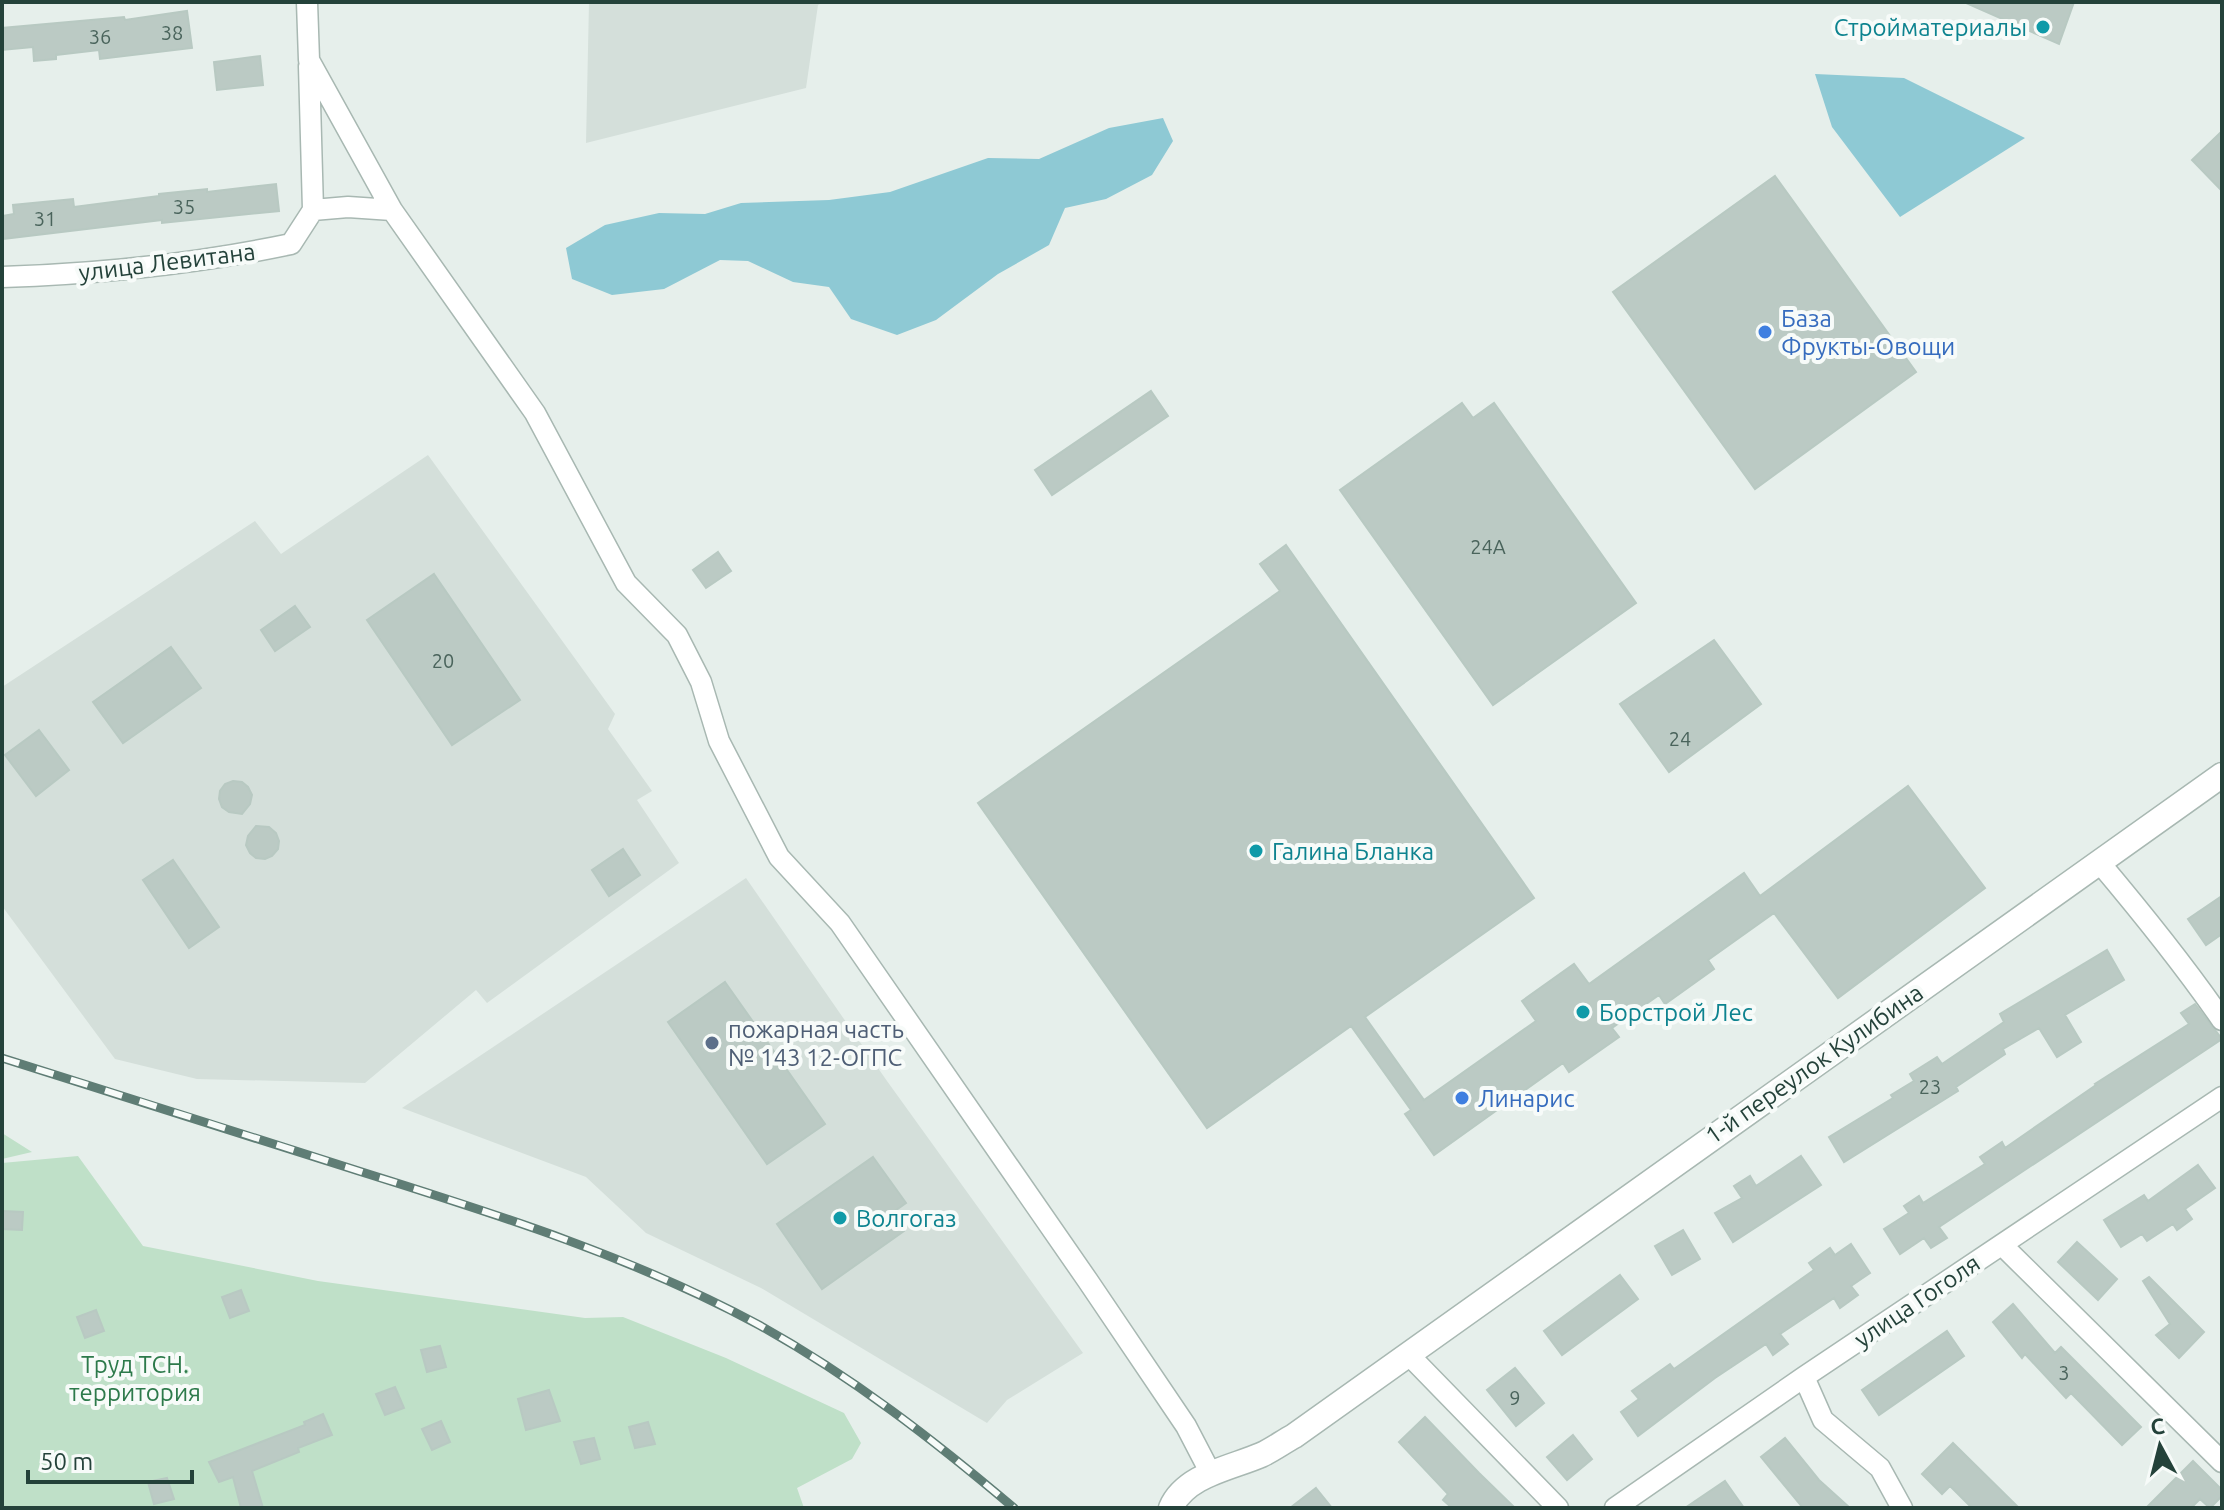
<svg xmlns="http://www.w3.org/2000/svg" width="2224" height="1510" font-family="Ubuntu,sans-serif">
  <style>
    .built { fill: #d4dfda }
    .green { fill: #bfe0c8 }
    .water { fill: #8ec9d4 }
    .building { fill: #bbcac4; stroke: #b8c9c2; stroke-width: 2 }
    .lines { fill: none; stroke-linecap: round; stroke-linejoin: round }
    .minor-casing { stroke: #a8b8b2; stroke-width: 23 }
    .tertiary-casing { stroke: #a8b8b2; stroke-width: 27 }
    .minor { stroke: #fff; stroke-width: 20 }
    .tertiary { stroke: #fff; stroke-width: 24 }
    .rail-casing { stroke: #5f7d75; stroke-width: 9 }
    .rail { stroke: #f7fbf9; stroke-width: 6; stroke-dasharray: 18; stroke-linecap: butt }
    .culture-dot { fill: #0f9aa8; stroke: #f7fbf9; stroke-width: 3 }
    .shop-dot { fill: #3f7fe0; stroke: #f7fbf9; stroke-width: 3 }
    .service-dot { fill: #5c6f8a; stroke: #f7fbf9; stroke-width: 3 }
    .labels { text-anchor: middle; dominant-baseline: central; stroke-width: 8; stroke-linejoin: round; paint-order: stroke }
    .number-label { font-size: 20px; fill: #4a645c }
    .culture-label { font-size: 24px; fill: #0d838f; stroke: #f7fbf9; text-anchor: start }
    .street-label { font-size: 24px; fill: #24423a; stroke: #f7fbf9 }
    .shop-label { font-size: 24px; fill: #366cbe; stroke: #f7fbf9; text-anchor: start }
    .service-label { font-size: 24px; fill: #4e5e75; stroke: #f7fbf9; text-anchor: start }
    .park-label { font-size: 24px; fill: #2d7a4b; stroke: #f7fbf9 }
  </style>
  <rect width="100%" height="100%" fill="#e6efeb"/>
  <path class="built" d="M 589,2 L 824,2 L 818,5 L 806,88 L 586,143 Z
    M 428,455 L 615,714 L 608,729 L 652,791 L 637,800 L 679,863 L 487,1003 L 476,990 L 365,1083 L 197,1079 L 115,1059 L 2,906 L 2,687 L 255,521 L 281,554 Z
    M 746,878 L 887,1081 L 1083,1353 L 1007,1400 L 987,1423 L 761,1288 L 646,1233 L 586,1177 L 402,1108 Z"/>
  <path class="green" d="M 2,1133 L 32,1152 L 2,1159 Z
    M 78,1156 L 143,1246 L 318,1281 L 585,1318 L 623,1317 L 726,1358 L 844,1413 L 861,1443 L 852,1459 L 797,1488 L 804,1508 L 2,1508 L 2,1163 Z"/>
  <path class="water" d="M 1815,74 L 1904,78 L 2025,138 L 1900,217 L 1832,127 Z
    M 1163,118 L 1173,141 L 1152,175 L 1106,199 L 1065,208 L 1049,245 L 998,274 L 936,320 L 897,335 L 851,319 L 829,287 L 793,282 L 748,261 L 720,260 L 664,289 L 612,295 L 572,279 L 566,248 L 605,225 L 659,213 L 705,214 L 741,203 L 829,200 L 890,192 L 988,158 L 1039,159 L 1109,128 Z"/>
  <path class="building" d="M 1964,2 L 2074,2 L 2059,44 Z
    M 187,11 L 192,48 L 100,59 L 99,50 L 56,55 L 56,59 L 34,61 L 33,47 L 2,50 L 2,28 L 124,17 L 125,20 Z
    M 260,56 L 263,85 L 217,90 L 214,62 Z
    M 2222,131 L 2222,191 L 2192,160 Z
    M 1775,176 L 1916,372 L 1755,489 L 1613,292 Z
    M 276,184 L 279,211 L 162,223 L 162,220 L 2,239 L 2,216 L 14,214 L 13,205 L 73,199 L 74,207 L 159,196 L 159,194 L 207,189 L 207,192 Z
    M 1151,391 L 1168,416 L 1052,495 L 1035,470 Z
    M 1462,403 L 1473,418 L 1494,403 L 1636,603 L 1493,705 L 1340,490 Z
    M 1286,545 L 1534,898 L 1365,1017 L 1424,1100 L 1536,1021 L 1522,1001 L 1574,964 L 1589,984 L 1744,873 L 1760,896 L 1908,786 L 1985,888 L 1838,998 L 1774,913 L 1708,960 L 1714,969 L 1665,1004 L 1659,995 L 1612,1028 L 1619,1037 L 1569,1072 L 1563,1063 L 1434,1155 L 1405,1114 L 1411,1110 L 1351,1026 L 1207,1128 L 978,803 L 1280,591 L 1260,564 Z
    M 718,552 L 731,571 L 706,588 L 693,570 Z
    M 434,574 L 520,700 L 452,745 L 367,620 Z
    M 295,606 L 310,627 L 275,651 L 261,630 Z
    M 1714,640 L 1761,704 L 1669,772 L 1620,704 Z
    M 171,647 L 201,688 L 123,743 L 93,702 Z
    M 39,730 L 69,770 L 36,796 L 5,755 Z
    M 233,781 L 242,782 L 248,787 L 252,795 L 250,804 L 242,814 L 229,812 L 222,807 L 219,799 L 220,791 L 225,784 Z
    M 256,826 L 269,827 L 276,833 L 279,841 L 278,849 L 272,856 L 265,859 L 256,858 L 250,853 L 246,845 L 248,836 Z
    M 623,849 L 640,875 L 609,896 L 592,870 Z
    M 173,860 L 219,927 L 189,948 L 143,880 Z
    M 2222,896 L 2222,934 L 2206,945 L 2188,919 Z
    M 2107,950 L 2124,980 L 2065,1015 L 2081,1042 L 2057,1057 L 2039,1028 L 2003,1049 L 2005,1054 L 1956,1087 L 1958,1091 L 1844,1162 L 1829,1137 L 1893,1098 L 1891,1095 L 1914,1081 L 1910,1074 L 1937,1057 L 1942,1064 L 2004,1022 L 2000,1014 Z
    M 725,982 L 825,1124 L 767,1164 L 668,1022 Z
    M 2195,1004 L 2222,1039 L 1939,1227 L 1947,1238 L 1931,1248 L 1924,1238 L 1900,1254 L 1884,1229 L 1909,1213 L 1904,1206 L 1919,1196 L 1923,1203 L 1985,1164 L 1980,1157 L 2002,1142 L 2005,1148 L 2096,1085 L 2095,1084 L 2189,1024 L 2181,1013 Z
    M 1801,1156 L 1821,1185 L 1733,1242 L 1715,1213 L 1742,1198 L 1734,1186 L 1750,1176 L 1756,1186 Z
    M 873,1157 L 906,1203 L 892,1213 L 904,1231 L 822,1289 L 777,1224 Z
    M 2198,1165 L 2215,1188 L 2185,1209 L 2192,1219 L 2177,1230 L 2173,1224 L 2147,1241 L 2142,1234 L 2121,1247 L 2104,1220 L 2144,1195 L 2148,1201 Z
    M 3,1211 L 23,1212 L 22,1230 L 2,1229 Z
    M 1683,1230 L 1700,1259 L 1672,1275 L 1655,1246 Z
    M 2077,1242 L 2117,1279 L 2098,1300 L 2058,1262 Z
    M 1851,1244 L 1870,1273 L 1851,1286 L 1858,1295 L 1840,1308 L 1834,1298 L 1780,1334 L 1788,1344 L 1773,1355 L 1766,1344 L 1715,1378 L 1638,1436 L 1621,1412 L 1639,1399 L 1632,1391 L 1670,1364 L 1674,1369 L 1814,1270 L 1809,1263 L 1830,1248 L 1835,1255 Z
    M 1620,1275 L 1638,1299 L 1562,1355 L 1544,1331 Z
    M 2149,1277 L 2204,1332 L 2179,1358 L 2156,1335 L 2170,1324 L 2143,1281 Z
    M 241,1290 L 249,1311 L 230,1318 L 222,1297 Z
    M 2013,1304 L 2055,1353 L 2061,1347 L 2141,1427 L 2122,1445 L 2071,1393 L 2066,1398 L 2025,1354 L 2022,1358 L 1993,1322 Z
    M 96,1310 L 104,1331 L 85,1338 L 77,1317 Z
    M 1947,1331 L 1964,1356 L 1879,1415 L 1862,1390 Z
    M 440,1346 L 446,1367 L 427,1372 L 421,1350 Z
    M 1515,1368 L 1544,1403 L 1516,1426 L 1487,1390 Z
    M 395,1387 L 404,1408 L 385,1415 L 376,1394 Z
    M 549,1390 L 560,1421 L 526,1430 L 518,1399 Z
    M 323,1414 L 332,1435 L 298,1448 L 299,1452 L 252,1471 L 263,1508 L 241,1508 L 233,1477 L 219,1482 L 209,1462 L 305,1425 L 304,1422 Z
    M 1425,1417 L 1479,1473 L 1515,1508 L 1452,1508 L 1443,1500 L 1448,1494 L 1399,1442 Z
    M 441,1421 L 450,1442 L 432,1450 L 422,1429 Z
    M 648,1422 L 655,1444 L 635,1448 L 629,1427 Z
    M 1573,1435 L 1592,1459 L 1567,1480 L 1547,1457 Z
    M 594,1438 L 600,1459 L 581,1464 L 574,1442 Z
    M 1785,1438 L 1819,1480 L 1850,1508 L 1803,1508 L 1761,1457 Z
    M 1953,1443 L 2019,1508 L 1972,1508 L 1950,1486 L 1942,1494 L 1922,1474 Z
    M 2193,1461 L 2222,1490 L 2222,1496 L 2210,1508 L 2200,1499 L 2191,1508 L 2146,1508 Z
    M 167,1478 L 174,1499 L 154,1504 L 148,1482 Z
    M 1725,1481 L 1744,1508 L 1685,1508 Z
    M 1316,1488 L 1332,1508 L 1290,1508 Z"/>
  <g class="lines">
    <g class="minor-casing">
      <path id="minor" d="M 307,2 L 309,60 L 392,210 L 535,413 L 626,583 L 677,635 L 701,682 L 719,741 L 779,857 L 840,923 L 1088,1281 L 1186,1426 L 1211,1474
        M 309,66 L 313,210
        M 313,210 L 348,207 L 392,210
        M 2,277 C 100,274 195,264 291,244 L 313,210
        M 2099,862 C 2142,913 2184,965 2222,1020
        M 2002,1245 L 2222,1462
        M 1408,1354 L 1558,1508
        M 1804,1377 L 1823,1420 L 1880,1468 L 1902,1508
        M 1615,1508 L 1804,1377 L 2222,1097"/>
    </g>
    <g class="tertiary-casing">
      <path id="tertiary" d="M 1171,1508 C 1185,1475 1231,1468 1261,1455 C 1272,1450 1283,1442 1294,1436 L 2222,775"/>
    </g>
    <use href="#minor" class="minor"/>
    <use href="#tertiary" class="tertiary"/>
    <g class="rail-casing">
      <path id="rail" d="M 2,1058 C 123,1096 244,1134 365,1173 C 499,1215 635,1258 759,1325 C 851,1376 934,1440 1014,1508"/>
    </g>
    <use href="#rail" class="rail"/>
  </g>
  <g class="culture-dot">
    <circle cx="2043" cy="27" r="8"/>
    <circle cx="1256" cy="851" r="8"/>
    <circle cx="1583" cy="1012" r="8"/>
    <circle cx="840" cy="1218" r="8"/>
  </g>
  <g class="shop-dot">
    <circle cx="1765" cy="332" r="8"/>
    <circle cx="1462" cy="1098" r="8"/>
  </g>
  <circle class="service-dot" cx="712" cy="1043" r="8"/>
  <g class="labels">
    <g class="number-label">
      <text x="172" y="32">38</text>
      <text x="100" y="36">36</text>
      <text x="184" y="206">35</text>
      <text x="45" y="218">31</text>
      <text x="1488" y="546">24А</text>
      <text x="443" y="660">20</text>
      <text x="1680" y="738">24</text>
      <text x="1930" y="1086">23</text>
      <text x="2064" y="1372">3</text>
      <text x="1515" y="1397">9</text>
    </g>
    <g class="culture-label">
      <text x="2027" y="27" text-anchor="end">Стройматериалы</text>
      <text x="1272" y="851">Галина Бланка</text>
      <text x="1599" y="1012">Борстрой Лес</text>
      <text x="856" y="1218">Волгогаз</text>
    </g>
    <g class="street-label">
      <text transform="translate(167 262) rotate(-7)">улица Левитана</text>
      <text transform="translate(1814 1064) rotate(-35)">1-й переулок Кулибина</text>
      <text transform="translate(1917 1301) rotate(-34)">улица Гоголя</text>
    </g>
    <g class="shop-label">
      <text x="1781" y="318">База<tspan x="1781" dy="28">Фрукты-Овощи</tspan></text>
      <text x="1478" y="1098">Линарис</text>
    </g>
    <g class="service-label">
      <text x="728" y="1029">пожарная часть<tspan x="728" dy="28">№ 143 12-ОГПС</tspan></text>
    </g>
    <g class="park-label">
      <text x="135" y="1364">Труд ТСН.<tspan x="135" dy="28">территория</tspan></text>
    </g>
  </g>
  <rect width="2224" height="1510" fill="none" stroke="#24423a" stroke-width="8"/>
  <g transform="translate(2160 1446) rotate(353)" stroke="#f7fbf9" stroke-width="6" paint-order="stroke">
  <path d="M0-6L14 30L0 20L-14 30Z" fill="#24423a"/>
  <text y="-12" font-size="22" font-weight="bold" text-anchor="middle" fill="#24423a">С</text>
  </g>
  <path d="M28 1470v12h164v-12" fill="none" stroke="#24423a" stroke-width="4"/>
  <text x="40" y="1470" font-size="24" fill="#24423a" stroke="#f7fbf9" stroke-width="6" paint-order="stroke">50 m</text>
</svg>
